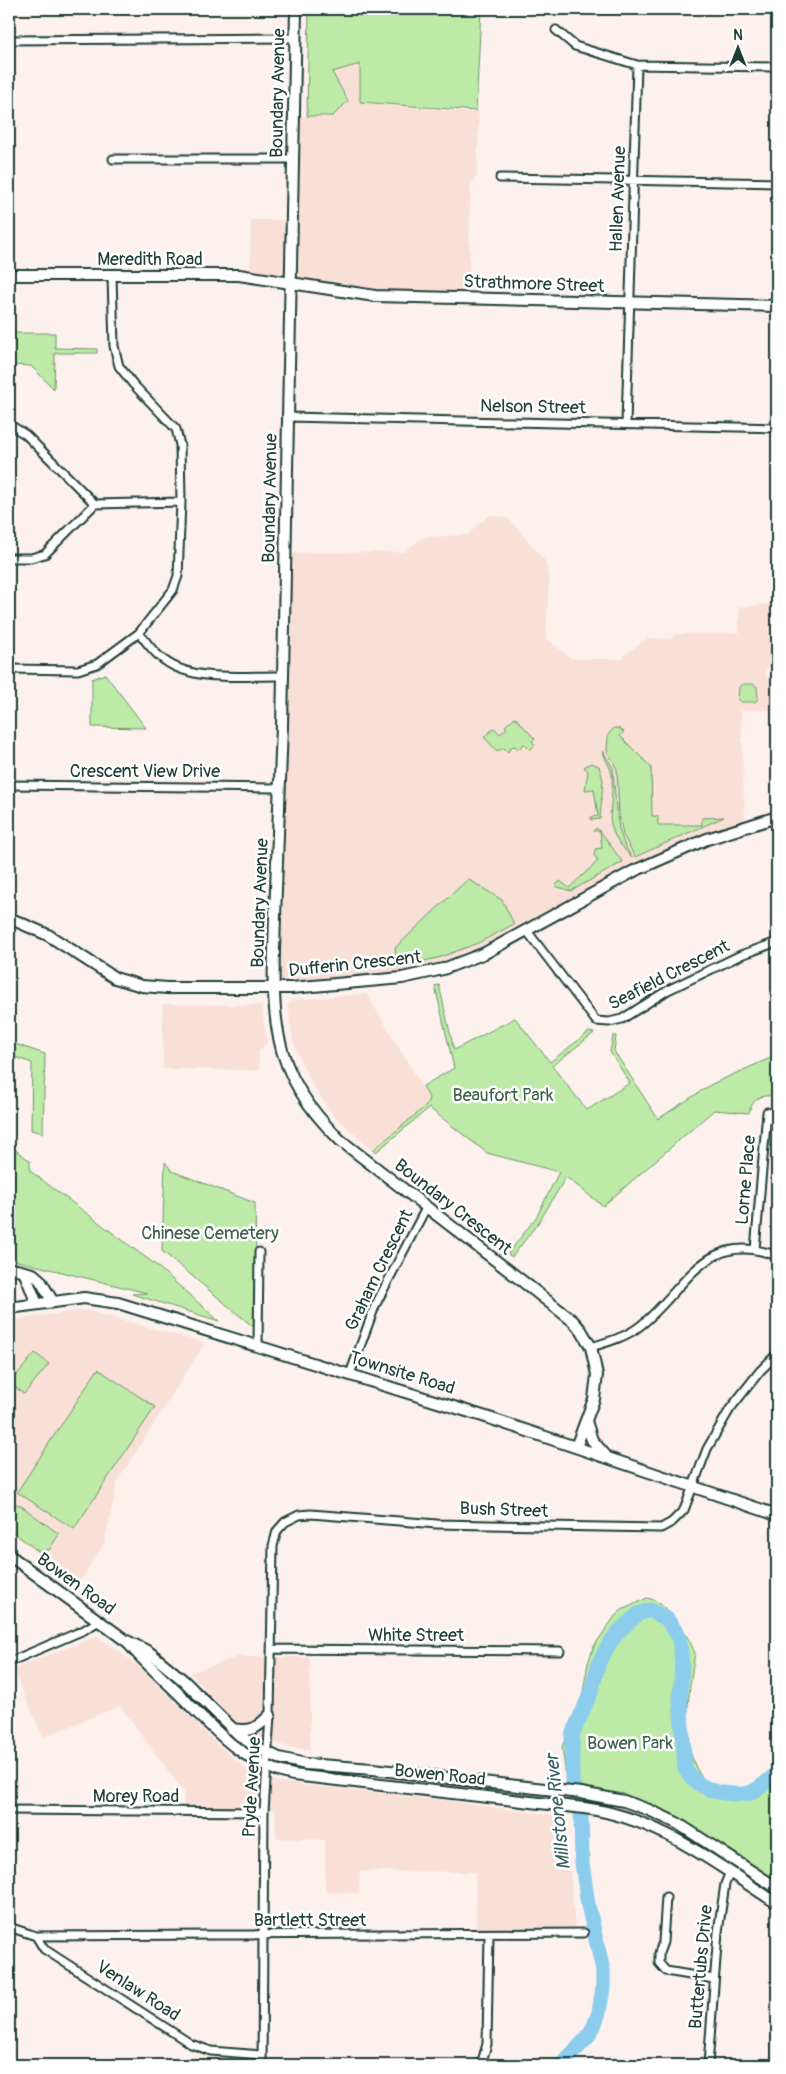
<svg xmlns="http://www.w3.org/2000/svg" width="786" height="2074" font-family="Pangolin,sans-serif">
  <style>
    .built { fill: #f8e0d7 }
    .green { fill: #bdeaa7; stroke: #6e946e }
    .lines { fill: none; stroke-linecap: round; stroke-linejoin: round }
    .river { stroke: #8ccced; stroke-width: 15 }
    .street-casing { stroke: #1f3d34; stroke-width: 11 }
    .secondary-casing { stroke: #1f3d34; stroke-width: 14 }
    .street { stroke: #fff; stroke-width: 7 }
    .secondary { stroke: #fff; stroke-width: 10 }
    .rail { stroke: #1f3d34; stroke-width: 2.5; stroke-dasharray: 8 4; stroke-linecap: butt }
    .labels { text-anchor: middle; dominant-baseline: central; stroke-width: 5; stroke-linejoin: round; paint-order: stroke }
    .street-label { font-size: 18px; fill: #1f3d34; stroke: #fff }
    .park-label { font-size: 18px; fill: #3f604b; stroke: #fff }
    .water-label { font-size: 19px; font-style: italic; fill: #3a6162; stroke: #fff }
  </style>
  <rect width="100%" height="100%" fill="#fcf1ed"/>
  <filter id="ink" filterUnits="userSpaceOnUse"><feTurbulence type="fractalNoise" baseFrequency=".02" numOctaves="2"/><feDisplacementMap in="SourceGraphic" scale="10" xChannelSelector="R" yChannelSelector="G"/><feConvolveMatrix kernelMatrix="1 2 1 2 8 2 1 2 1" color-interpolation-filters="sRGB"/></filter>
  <g filter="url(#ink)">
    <path class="built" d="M 360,64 L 360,103 L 479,113 L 477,176 L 470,185 L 469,297 L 375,295 L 292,281 L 295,116 L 333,117 L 348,101 L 332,72 Z
      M 251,220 L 290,220 L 289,281 L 250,275 Z
      M 491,515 L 508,518 L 545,561 L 549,579 L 546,638 L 572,659 L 623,659 L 624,655 L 649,638 L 670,639 L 675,634 L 739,633 L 739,607 L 777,603 L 777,668 L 765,668 L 766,676 L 776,686 L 775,710 L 741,711 L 745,827 L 707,839 L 443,969 L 274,988 L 285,553 L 404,552 L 423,537 L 468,535 L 479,523 Z
      M 367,994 L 429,1098 L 426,1106 L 373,1150 L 333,1115 L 314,1087 L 301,1062 L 293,1041 L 288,1006 L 293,1000 Z
      M 163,1004 L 261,1005 L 267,1043 L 259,1051 L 259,1070 L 163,1069 Z
      M 85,1310 L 205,1343 L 118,1480 L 104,1544 L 78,1584 L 9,1531 L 9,1321 Z
      M 97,1636 L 138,1665 L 218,1745 L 250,1772 L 278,1782 L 442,1800 L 565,1817 L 575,1927 L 476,1929 L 475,1872 L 360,1871 L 359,1893 L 325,1892 L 325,1840 L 276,1838 L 276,1810 L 184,1806 L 184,1792 L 120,1706 L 43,1737 L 13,1669 Z
      M 238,1657 L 310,1657 L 310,1750 L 288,1747 L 255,1736 L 234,1720 L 190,1673 Z"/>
    <path class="green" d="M 309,9 L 481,9 L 476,111 L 360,102 L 360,64 L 332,72 L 348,101 L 333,116 L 307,116 Z
      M 9,333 L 55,333 L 55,348 L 97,349 L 97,353 L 55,353 L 54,389 L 31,366 L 9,365 Z
      M 105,674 L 146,728 L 92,727 L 92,679 Z
      M 742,684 L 753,684 L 757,687 L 758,699 L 755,702 L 741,702 L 738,700 L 739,687 Z
      M 515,717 L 535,739 L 532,741 L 535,745 L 530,750 L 524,744 L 518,749 L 515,746 L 511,747 L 508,752 L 504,748 L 497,751 L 484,737 L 494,728 L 500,734 L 507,728 L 505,726 Z
      M 614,728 L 618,728 L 624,732 L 620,736 L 651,767 L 652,816 L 658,816 L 658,825 L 702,825 L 702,818 L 724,817 L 635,857 L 623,835 L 619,815 L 617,769 L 607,751 L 608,735 Z
      M 603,751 L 613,768 L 616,809 L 619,829 L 624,844 L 632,858 C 599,823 614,817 612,777 C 612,767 604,760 603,751 Z
      M 591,763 L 599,766 L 603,780 L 600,819 L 591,820 L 591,817 L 598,816 L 594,789 L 585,790 L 588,771 L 584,767 Z
      M 596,828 C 602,830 616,855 623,862 L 571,891 L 555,886 L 560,881 L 569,888 L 598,861 L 594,855 L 595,849 L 602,848 L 600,831 L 593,831 Z
      M 468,879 L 502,900 L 514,924 L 478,943 L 438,958 L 397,967 L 395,948 Z
      M 439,985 L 454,1050 L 515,1018 L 550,1062 L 589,1032 L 594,1033 L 552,1066 L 587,1110 L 630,1083 L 610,1052 L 613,1036 L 616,1036 L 614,1051 L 658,1119 L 712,1084 L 777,1055 L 777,1094 L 776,1097 C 762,1093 752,1099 749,1113 L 714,1110 L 603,1206 L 566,1177 L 541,1219 L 512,1257 L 508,1254 L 537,1216 L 559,1172 L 487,1153 L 429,1108 L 376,1152 L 373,1150 L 426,1106 L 429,1098 L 423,1086 L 454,1068 L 435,986 Z
      M 9,1042 L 45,1054 L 43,1133 L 31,1130 L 32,1063 L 9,1055 Z
      M 9,1145 L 30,1161 L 30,1171 L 157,1266 L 219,1321 L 132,1294 L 147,1293 L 9,1259 Z
      M 165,1162 L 172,1171 L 255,1203 L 257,1330 L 162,1251 Z
      M 35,1353 L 49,1364 L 24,1394 L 10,1383 Z
      M 98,1369 L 155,1407 L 74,1529 L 17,1492 Z
      M 9,1503 L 20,1505 L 59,1534 L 49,1550 L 38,1551 L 9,1529 Z
      M 647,1598 C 667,1601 688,1635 695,1653 C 689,1691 673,1773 721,1791 C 729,1793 740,1796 748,1794 L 769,1774 L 777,1757 L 777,1885 L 676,1824 L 591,1792 L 568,1792 L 562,1747 L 581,1703 L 588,1663 L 594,1646 L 615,1616 L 622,1610 Z"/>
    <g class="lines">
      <path class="river" d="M 561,2065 L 587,2038 L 594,2026 L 599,2012 L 603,1988 L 603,1970 L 588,1905 L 582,1863 L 581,1810 L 572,1781 L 572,1735 L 591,1692 L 599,1662 L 611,1641 L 620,1630 L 638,1614 L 650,1610 L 667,1619 L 679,1637 L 682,1664 L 680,1698 L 685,1768 C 695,1787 713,1793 733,1794 C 740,1794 747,1795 752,1792 C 762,1787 769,1780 777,1773"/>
      <g class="street-casing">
        <path id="street" d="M 556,30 L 575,46 L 637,65 L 777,67
          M 9,40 L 295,38
          M 113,159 L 293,159
          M 500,178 L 777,183
          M 288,417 L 777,428
          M 9,424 L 26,435 L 95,504 L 181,502
          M 626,424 L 637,65
          M 9,558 L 31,558 L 45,554 L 95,504
          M 139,633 C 145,640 151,649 159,656 C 189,684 244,675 282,676
          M 9,669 L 78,670 L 97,664 L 139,633 L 173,590 L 178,576 L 181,502 L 180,445 L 176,429 L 133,384 L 119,366 L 114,346 L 112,276
          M 9,785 L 280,788
          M 527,931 L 596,1021 L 609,1022 L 622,1019 L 668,990 L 741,955 L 777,942
          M 755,1250 L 767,1112
          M 258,1346 L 259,1252
          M 591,1347 C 608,1342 626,1337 640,1326 C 686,1290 704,1228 777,1256
          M 350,1374 L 375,1306 L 426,1208
          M 272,1649 L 560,1651
          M 9,1662 L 84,1630 L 99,1621
          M 9,1810 L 264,1812
          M 666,1897 L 663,1942 L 659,1953 L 659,1963 L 666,1971 L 714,1979
          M 9,1927 L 36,1936 L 44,1949 L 191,2044 L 211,2051 L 262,2055
          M 36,1936 L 584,1933
          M 262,2065 L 264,1812 L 270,1715 L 273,1546 L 277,1531 L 285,1522 L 299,1515 L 311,1514 L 437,1524 L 661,1528 L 672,1522 L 684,1510 L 707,1449 L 730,1409 L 760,1371 L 777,1354
          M 481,2065 L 487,2044 L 489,1934
          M 708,2065 L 718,1932 L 725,1884 L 730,1872"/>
      </g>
      <g class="secondary-casing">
        <path id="secondary" d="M 296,9 C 291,248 286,487 282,726 C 280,789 277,853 275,916 C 274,957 271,998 279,1038 C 287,1078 311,1112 340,1140 L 526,1284 L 573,1321 L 581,1330 L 591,1347 L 597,1375 L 594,1399 L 576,1447
          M 9,275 L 239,275 L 375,296 L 777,306
          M 9,918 L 48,935 L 115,978 L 142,986 L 167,988 L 291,988 L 402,978 L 443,969 L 485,953 L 634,871 L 707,839 L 777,817
          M 9,1268 L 33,1274 L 40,1280 L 53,1302
          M 25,1274 L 37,1304
          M 9,1308 L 84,1298 L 118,1303 L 486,1417 L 777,1515
          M 586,1421 L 592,1440 L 606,1456
          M 9,1555 L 125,1640 L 149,1652 L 183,1680 L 239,1735 L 256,1747 L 279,1758 L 306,1764 L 373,1769 L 482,1782 L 581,1793 L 624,1801 L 649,1810 L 677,1823 L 777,1888
          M 129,1644 C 144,1662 162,1677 178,1693 C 213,1728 243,1764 293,1775 L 584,1808 C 660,1818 715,1864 777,1903
          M 232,1729 C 252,1732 256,1729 270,1715"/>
      </g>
      <use href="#street" class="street"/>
      <use href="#secondary" class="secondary"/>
      <path class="rail" d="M 771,9 L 777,11"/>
    </g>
  </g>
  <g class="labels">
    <g class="street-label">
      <text transform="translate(278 93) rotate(-89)">Boundary Avenue</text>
      <text transform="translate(618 199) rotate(-88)">Hallen Avenue</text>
      <text x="150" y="259">Meredith Road</text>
      <text transform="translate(534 284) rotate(2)">Strathmore Street</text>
      <text transform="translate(533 407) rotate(1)">Nelson Street</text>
      <text transform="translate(270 498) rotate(-89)">Boundary Avenue</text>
      <text x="145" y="771">Crescent View Drive</text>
      <text transform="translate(260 903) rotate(-88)">Boundary Avenue</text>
      <text transform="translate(355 964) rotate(-6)">Dufferin Crescent</text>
      <text transform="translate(669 975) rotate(-27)">Seafield Crescent</text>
      <text transform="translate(746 1180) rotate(-85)">Lorne Place</text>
      <text transform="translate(453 1207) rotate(38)">Boundary Crescent</text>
      <text transform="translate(379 1270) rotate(-64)">Graham Crescent</text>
      <text transform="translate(402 1373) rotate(17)">Townsite Road</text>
      <text transform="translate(504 1510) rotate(2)">Bush Street</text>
      <text transform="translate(76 1584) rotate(36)">Bowen Road</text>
      <text x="416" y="1635">White Street</text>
      <text transform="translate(440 1775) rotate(6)">Bowen Road</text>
      <text transform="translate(252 1787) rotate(-87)">Pryde Avenue</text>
      <text x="136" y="1796">Morey Road</text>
      <text x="310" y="1920">Bartlett Street</text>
      <text transform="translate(701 1967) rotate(-85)">Buttertubs Drive</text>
      <text transform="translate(138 1991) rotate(33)">Venlaw Road</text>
    </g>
    <g class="park-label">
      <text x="503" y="1095">Beaufort Park</text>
      <text x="210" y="1233">Chinese Cemetery</text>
      <text x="630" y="1743">Bowen Park</text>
    </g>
    <g class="water-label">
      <text transform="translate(558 1812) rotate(-96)">Millstone River</text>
    </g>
  </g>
  <rect width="786" height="2074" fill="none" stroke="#fff" stroke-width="30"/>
  <rect x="15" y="15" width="756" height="2044" fill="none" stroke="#1f3d34" stroke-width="2" filter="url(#ink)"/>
  <g transform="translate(738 48)" stroke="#ffffff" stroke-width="4" paint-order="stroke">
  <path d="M0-4L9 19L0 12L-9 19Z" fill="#1f3d34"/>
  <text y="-8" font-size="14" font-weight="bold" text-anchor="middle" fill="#1f3d34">N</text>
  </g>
</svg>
